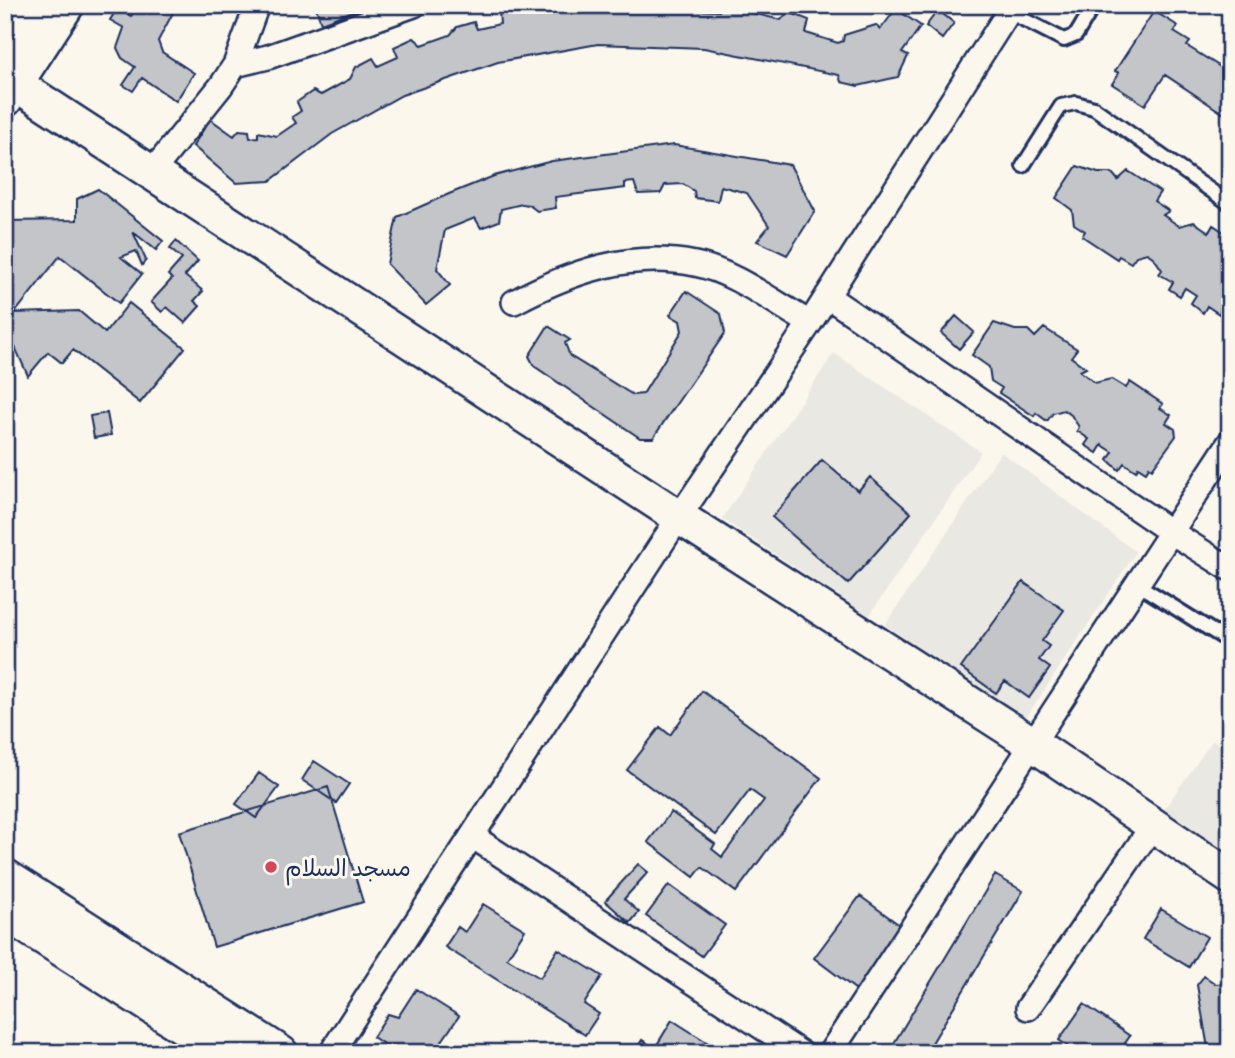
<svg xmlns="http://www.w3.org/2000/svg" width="1235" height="1058" font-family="'Patrick Hand','Playpen Sans Arabic',sans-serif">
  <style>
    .built { fill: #eae8e2 }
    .building { fill: #c3c5c9; stroke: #1b2f5e; stroke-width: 2 }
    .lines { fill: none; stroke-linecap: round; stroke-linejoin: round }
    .lane-casing { stroke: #1b2f5e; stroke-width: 18 }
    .street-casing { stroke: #1b2f5e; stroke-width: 28 }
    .secondary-casing { stroke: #1b2f5e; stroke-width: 38 }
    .lane { stroke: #fbf7ec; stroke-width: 12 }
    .street { stroke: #fbf7ec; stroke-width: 23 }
    .secondary { stroke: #fbf7ec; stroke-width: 33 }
    .poi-dot { fill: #d1495b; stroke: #fbf7ec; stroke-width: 2.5 }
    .labels { text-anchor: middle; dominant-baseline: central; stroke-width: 6; stroke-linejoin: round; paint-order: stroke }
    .poi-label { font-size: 23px; fill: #1b2f5e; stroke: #fbf7ec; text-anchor: start }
  </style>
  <rect width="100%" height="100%" fill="#fbf7ec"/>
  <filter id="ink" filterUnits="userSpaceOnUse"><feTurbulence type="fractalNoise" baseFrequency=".0143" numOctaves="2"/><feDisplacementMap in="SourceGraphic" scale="14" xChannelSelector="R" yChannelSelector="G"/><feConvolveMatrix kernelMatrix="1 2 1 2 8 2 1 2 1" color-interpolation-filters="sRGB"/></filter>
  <g filter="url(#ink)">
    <path class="built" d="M 834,353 L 981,452 L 869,616 L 722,519 Z
      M 1001,452 L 1136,552 L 1026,718 L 885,625 Z
      M 1213,740 L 1230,751 L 1230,854 L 1164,809 Z"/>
    <path class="building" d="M 138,5 L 177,5 L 158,41 L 162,52 L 194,73 L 176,101 L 142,78 L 133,91 L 123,85 L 135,67 L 122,58 L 117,48 L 124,28 L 110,20 L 117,9 L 131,16 Z
      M 315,5 L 369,5 L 321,23 Z
      M 564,5 L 586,5 L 586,11 L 609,9 L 609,5 L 698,5 L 697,10 L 719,11 L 721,5 L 741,5 L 744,6 L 748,12 L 781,20 L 788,12 L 809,20 L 806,33 L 838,43 L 843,41 L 844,35 L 876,25 L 880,30 L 896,9 L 921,26 L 902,53 L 908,56 L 898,77 L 858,86 L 841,82 L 839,75 L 704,48 L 598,44 L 498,62 L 402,95 L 332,134 L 270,181 L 236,183 L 193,146 L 210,119 L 234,136 L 239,130 L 249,131 L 250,138 L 258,137 L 258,132 L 277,136 L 296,123 L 292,117 L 301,111 L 297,102 L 313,91 L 321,95 L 350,79 L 356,67 L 373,58 L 378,66 L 398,57 L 394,47 L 414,38 L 422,45 L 450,35 L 457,27 L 474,22 L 477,29 L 500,24 L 499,12 L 518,7 L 526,14 L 560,10 Z
      M 938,10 L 954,23 L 942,39 L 926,26 Z
      M 1154,11 L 1178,26 L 1174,32 L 1190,42 L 1187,46 L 1230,73 L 1230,118 L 1165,75 L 1145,105 L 1112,84 L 1119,73 L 1115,71 Z
      M 674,145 L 790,165 L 815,211 L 787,255 L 757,241 L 769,226 L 747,193 L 721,186 L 718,201 L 695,198 L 694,191 L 683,184 L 665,185 L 661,193 L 638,194 L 634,182 L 625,183 L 625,188 L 555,197 L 556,208 L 537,211 L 529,205 L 522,204 L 501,209 L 499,221 L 481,228 L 475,218 L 445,230 L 437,269 L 450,285 L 426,305 L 387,264 L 397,217 L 449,194 L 494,176 L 552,161 Z
      M 1077,166 L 1098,173 L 1112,173 L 1118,180 L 1128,171 L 1160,192 L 1154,201 L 1169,211 L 1163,215 L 1179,226 L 1194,222 L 1209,232 L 1213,225 L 1230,236 L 1229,315 L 1221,310 L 1219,314 L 1207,306 L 1203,313 L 1191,303 L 1196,295 L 1185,288 L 1180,296 L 1169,289 L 1173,282 L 1159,274 L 1162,270 L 1154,258 L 1147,253 L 1136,256 L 1131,263 L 1119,256 L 1117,259 L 1082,236 L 1085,231 L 1074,224 L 1072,210 L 1056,198 Z
      M 98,189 L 163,241 L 156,250 L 133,232 L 146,260 L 142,265 L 136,251 L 121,257 L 142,274 L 119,303 L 60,256 L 15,313 L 79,311 L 105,333 L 129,303 L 185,348 L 140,403 L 73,350 L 62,363 L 48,352 L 28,376 L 15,347 L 5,347 L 5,221 L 77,220 L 77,199 Z
      M 176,241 L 198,261 L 185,276 L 203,291 L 194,301 L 200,306 L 185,323 L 167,307 L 162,312 L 151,302 L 172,279 L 168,275 L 182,259 L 170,249 Z
      M 686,291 L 721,314 L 725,333 L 653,438 L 640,438 L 534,366 L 529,356 L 548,326 L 570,340 L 565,343 L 570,356 L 633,395 L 643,394 L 682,331 L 680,321 L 670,315 Z
      M 956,316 L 974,332 L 959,349 L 941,333 Z
      M 994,323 L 1015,330 L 1028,330 L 1035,337 L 1044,328 L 1077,349 L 1071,357 L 1086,368 L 1080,371 L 1095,383 L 1111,379 L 1126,388 L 1130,382 L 1163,404 L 1160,408 L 1171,415 L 1166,423 L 1175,429 L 1176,436 L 1152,469 L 1149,467 L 1146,472 L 1138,467 L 1136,471 L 1124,463 L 1119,470 L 1108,460 L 1113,452 L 1102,445 L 1097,453 L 1085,445 L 1089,439 L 1077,431 L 1079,427 L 1071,415 L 1064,410 L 1053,413 L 1047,421 L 1036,413 L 1034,416 L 999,393 L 1002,388 L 991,381 L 989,367 L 972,355 Z
      M 107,413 L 111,435 L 94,438 L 90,416 Z
      M 822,460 L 858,491 L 870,477 L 911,513 L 848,584 L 772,517 Z
      M 1023,582 L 1064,610 L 1042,641 L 1049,646 L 1039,660 L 1050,668 L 1029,698 L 1005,681 L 996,693 L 961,668 Z
      M 702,691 L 821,778 L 736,892 L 702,867 L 694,877 L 648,842 L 671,812 L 715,844 L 712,849 L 722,857 L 764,800 L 750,790 L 716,835 L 627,770 L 660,727 L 670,735 Z
      M 314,761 L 349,784 L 336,803 L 302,780 Z
      M 259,773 L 279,787 L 256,818 L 236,804 Z
      M 328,787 L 363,902 L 214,947 L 179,832 Z
      M 638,864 L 648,872 L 624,899 L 639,912 L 630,923 L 605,901 Z
      M 995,875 L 1023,891 L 926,1053 L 888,1053 Z
      M 669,885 L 725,925 L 702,956 L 646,916 Z
      M 860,896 L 909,932 L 863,995 L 814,958 Z
      M 483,904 L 525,930 L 507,958 L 540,978 L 558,949 L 602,976 L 584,1004 L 599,1014 L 585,1035 L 445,947 L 458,927 L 465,932 Z
      M 1161,909 L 1207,937 L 1189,967 L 1143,939 Z
      M 1204,976 L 1216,984 L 1225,983 L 1230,987 L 1230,1053 L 1204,1053 L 1208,1048 L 1197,985 Z
      M 416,989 L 459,1016 L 440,1044 L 453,1053 L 397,1053 L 373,1037 L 388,1014 L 398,1017 Z
      M 1084,1004 L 1130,1036 L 1118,1053 L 1077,1053 L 1059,1040 Z
      M 672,1020 L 713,1046 L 709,1053 L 634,1053 L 642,1040 L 655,1048 Z"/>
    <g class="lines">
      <g class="lane-casing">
        <path id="lane" d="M 1009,12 L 1064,40 L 1076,35 L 1094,5
          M 1023,166 L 1061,106 L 1076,103 L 1094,108 L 1230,204
          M 1137,584 L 1230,642"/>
      </g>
      <g class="street-casing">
        <path id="street" d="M 235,65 L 268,57 L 414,5
          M 152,172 L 221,86 L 235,65 L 257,5
          M 827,296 L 1171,532 L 1230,569
          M 514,302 C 570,272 630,251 695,264 C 733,271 776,304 810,323
          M 472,836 L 801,1053
          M 1028,1008 L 1153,825
          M 331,1053 L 679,517 L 810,323 L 1013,5
          M 830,1053 L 1230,442"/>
      </g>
      <g class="secondary-casing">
        <path id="secondary" d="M 5,53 L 36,5
          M 5,77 L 679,517 L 1033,744 L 1230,877
          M 5,100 L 67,5
          M 5,876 L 281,1053
          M 5,913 L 224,1053"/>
      </g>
      <use href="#lane" class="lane"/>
      <use href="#street" class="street"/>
      <use href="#secondary" class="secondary"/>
    </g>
  </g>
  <circle class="poi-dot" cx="271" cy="867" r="7"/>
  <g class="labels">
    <g class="poi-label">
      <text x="285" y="867">مسجد السلام</text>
    </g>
  </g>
  <rect width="1235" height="1058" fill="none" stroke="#fbf7ec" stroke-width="28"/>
  <rect x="14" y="14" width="1207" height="1030" fill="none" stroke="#1b2f5e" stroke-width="2.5" filter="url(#ink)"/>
</svg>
